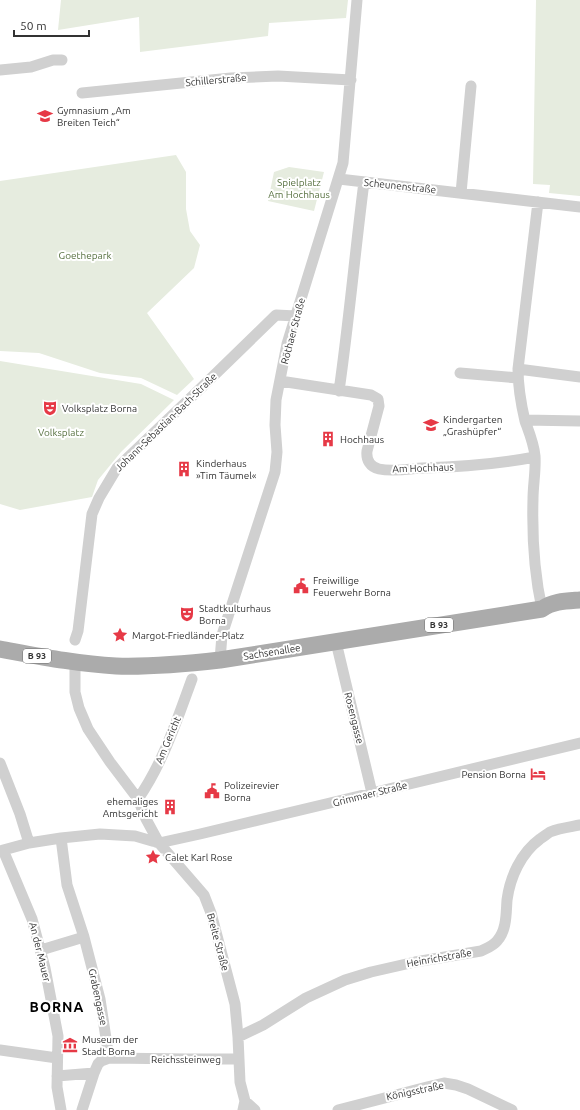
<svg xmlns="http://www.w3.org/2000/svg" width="580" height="1110" font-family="Ubuntu,sans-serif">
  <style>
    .green { fill: #e6ecdf }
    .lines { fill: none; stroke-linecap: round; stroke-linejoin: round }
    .street { stroke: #d0d0d0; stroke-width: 11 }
    .primary { stroke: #ababab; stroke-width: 17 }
    .labels { text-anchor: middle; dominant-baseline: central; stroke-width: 4; stroke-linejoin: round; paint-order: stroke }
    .shield { fill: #fff; stroke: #707070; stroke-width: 1 }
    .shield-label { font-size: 9px; font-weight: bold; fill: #333 }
    .street-label { font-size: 10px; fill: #333; stroke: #fff }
    .poi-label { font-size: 10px; fill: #333; stroke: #fff; text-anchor: start }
    .park-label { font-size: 10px; fill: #56703f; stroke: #fff }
    .district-label { font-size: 14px; font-weight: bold; letter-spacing: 1px; fill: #000; stroke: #fff }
  </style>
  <rect width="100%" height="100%" fill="#fff"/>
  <path class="green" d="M 61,0 L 348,0 L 346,18 L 269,23 L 268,36 L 140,52 L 139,17 L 58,30 Z
    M 536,0 L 580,0 L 580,196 L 549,193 L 550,185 L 533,184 Z
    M 176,155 L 186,172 L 186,209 L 190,231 L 200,245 L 194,268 L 147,313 L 194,379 L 177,395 L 141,378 L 100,373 L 39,353 L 0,351 L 0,181 Z
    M 289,167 L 324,172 L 314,211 L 268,201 L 274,172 Z
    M 0,361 L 141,384 L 174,400 L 121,452 L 98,480 L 92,497 L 20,510 L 0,504 Z"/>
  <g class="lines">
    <path class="street" d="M 0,70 L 31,67 L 53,60 L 62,60
      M 82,93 L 231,78 L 278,76 L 351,80
      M 339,179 L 580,207
      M 461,193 L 471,86
      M 538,202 L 518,369 C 518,387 521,404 525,421 C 529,432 534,444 535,456 C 536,470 533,485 533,499 C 532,535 534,573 542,609
      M 518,369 L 580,377
      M 460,373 L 518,378
      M 280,381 L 371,395 L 378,399 L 379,406 L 367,451 C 366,460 370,467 379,469 C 393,472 409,469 422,468 C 460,467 498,464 535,457
      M 339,391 C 349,321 355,252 364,182
      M 525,420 L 580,421
      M 75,640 L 78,631 L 92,514 L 99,498 L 117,468 L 202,387 L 276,315 L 296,316
      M 336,642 L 372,793
      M 220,660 L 222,635 L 275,472 L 277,452 L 275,425 L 276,400 L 287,344 L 343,163 L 357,0
      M 75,662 L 75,692 L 79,708 L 88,729 L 110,762 L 138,799 L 146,819 L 159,843 L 204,895 L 211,913 L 235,1004 L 238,1037 L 240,1082 L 245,1101 L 243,1110
      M 0,763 L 20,814 L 29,843
      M 138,799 C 163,763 177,720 192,679
      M 61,838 L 67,885 L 84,937 L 100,999 L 109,1058
      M 3,850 L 32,919 L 45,968 L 58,1036 L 57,1087 L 61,1110
      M 0,851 L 29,843 L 61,838 L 100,834 L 135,836 L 159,843 L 200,834 L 372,793 L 580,743
      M 41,950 L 84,937
      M 238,1037 L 263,1025 L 306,998 L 345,980 L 371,972 L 415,962 L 481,951 C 487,948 493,946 497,941 C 507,930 506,913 507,900 C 510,877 521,853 540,839 C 543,837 547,834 550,832 C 560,828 570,827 580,825
      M 0,1050 L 57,1058
      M 57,1076 L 94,1073
      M 245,1101 L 255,1110
      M 82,1110 L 94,1073 L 98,1064 L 101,1061 L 109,1058 L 187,1059 L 238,1059
      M 338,1110 L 427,1087 L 444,1083 L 456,1085 L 468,1089 L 512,1110"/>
    <path class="primary" d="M 0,649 C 38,656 77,664 116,666 C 150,667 185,664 220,660 L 542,609 C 553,601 567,601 580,600"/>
  </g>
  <defs>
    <g id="school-bare" transform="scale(1.2)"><path d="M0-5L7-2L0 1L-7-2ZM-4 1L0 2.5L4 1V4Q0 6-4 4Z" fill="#e63946" stroke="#fff" stroke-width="2.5" paint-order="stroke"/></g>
    <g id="theatre-bare" transform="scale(1.2)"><path d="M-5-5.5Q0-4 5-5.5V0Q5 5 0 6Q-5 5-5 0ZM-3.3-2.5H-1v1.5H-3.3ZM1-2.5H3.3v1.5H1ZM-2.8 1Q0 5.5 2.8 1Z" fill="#e63946" stroke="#fff" stroke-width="2.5" paint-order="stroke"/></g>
    <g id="building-bare" transform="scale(1.2)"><path d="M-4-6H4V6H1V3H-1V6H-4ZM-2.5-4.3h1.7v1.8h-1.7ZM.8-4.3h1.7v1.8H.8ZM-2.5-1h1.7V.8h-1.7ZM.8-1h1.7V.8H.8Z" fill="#e63946" stroke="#fff" stroke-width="2.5" paint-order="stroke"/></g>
    <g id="civic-bare" transform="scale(1.2)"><path d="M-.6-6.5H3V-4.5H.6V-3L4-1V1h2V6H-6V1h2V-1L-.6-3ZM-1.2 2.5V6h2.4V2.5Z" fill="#e63946" stroke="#fff" stroke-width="2.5" paint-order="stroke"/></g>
    <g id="sight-bare" transform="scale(1.2)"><path d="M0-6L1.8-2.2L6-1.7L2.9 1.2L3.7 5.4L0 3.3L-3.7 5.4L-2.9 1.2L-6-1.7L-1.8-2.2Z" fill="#e63946" stroke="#fff" stroke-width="2.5" paint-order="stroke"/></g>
    <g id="hotel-bare" transform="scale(1.2)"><path d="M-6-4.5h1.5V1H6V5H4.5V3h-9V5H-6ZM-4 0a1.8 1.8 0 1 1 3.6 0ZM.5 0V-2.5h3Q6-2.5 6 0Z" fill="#e63946" stroke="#fff" stroke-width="2.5" paint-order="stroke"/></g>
    <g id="museum-bare" transform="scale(1.2)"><path d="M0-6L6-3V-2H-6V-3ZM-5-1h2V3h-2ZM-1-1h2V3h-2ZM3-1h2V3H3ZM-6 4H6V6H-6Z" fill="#e63946" stroke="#fff" stroke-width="2.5" paint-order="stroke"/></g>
  </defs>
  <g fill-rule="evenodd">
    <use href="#school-bare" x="45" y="116"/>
    <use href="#theatre-bare" x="50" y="408"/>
    <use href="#school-bare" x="431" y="425"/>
    <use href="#building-bare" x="328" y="439"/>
    <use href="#building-bare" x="184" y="469"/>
    <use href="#civic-bare" x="301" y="586"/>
    <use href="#theatre-bare" x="187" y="614"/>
    <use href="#sight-bare" x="120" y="635"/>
    <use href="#hotel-bare" x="538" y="774"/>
    <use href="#civic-bare" x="212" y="791"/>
    <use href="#building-bare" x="170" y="807"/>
    <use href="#sight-bare" x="153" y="857"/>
    <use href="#museum-bare" x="70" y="1045"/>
  </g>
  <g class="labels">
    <g class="shield">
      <rect x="425" y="618" width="28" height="14" rx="3"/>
      <rect x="23" y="649" width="28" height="14" rx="3"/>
    </g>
    <g class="shield-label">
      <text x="439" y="625">B 93</text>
      <text x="37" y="656">B 93</text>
    </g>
    <g class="street-label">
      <text transform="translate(216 80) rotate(-5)">Schillerstraße</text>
      <text transform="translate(400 186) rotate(6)">Scheunenstraße</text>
      <text transform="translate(293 331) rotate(-75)">Röthaer Straße</text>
      <text transform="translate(166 422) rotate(-44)">Johann-Sebastian-Bach-Straße</text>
      <text transform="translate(423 468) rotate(-2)">Am Hochhaus</text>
      <text transform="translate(272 652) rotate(-9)">Sachsenallee</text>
      <text transform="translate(354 718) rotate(76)">Rosengasse</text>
      <text transform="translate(168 740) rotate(-67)">Am Gericht</text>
      <text transform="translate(370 794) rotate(-14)">Grimmaer Straße</text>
      <text transform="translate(218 942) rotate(75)">Breite Straße</text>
      <text transform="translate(40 952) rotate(76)">An der Mauer</text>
      <text transform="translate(439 958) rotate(-10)">Heinrichstraße</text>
      <text transform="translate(98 997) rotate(78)">Grabengasse</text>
      <text x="186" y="1059">Reichssteinweg</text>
      <text transform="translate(415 1091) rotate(-12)">Königsstraße</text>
    </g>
    <g class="poi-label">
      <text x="57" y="110">Gymnasium „Am<tspan x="57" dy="12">Breiten Teich“</tspan></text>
      <text x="62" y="408">Volksplatz Borna</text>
      <text x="443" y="419">Kindergarten<tspan x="443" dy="12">„Grashüpfer“</tspan></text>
      <text x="340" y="439">Hochhaus</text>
      <text x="196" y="463">Kinderhaus<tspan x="196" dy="12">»Tim Täumel«</tspan></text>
      <text x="313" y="580">Freiwillige<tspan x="313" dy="12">Feuerwehr Borna</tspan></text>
      <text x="199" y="608">Stadtkulturhaus<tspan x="199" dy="12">Borna</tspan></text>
      <text x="132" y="635">Margot-Friedländer-Platz</text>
      <text x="526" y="774" text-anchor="end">Pension Borna</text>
      <text x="224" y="785">Polizeirevier<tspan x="224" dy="12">Borna</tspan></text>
      <text x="158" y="801" text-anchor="end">ehemaliges<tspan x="158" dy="12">Amtsgericht</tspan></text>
      <text x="165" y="857">Calet Karl Rose</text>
      <text x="82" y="1039">Museum der<tspan x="82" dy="12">Stadt Borna</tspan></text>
    </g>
    <g class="park-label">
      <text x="299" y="182">Spielplatz<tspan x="299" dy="12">Am Hochhaus</tspan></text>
      <text x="85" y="255">Goethepark</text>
      <text x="61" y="432">Volksplatz</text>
    </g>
    <g class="district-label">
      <text x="57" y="1007">BORNA</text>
    </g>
  </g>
  <path d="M14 30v6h75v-6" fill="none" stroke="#333333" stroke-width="2"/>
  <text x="20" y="30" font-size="12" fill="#333333" stroke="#ffffff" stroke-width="3" paint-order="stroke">50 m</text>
</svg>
